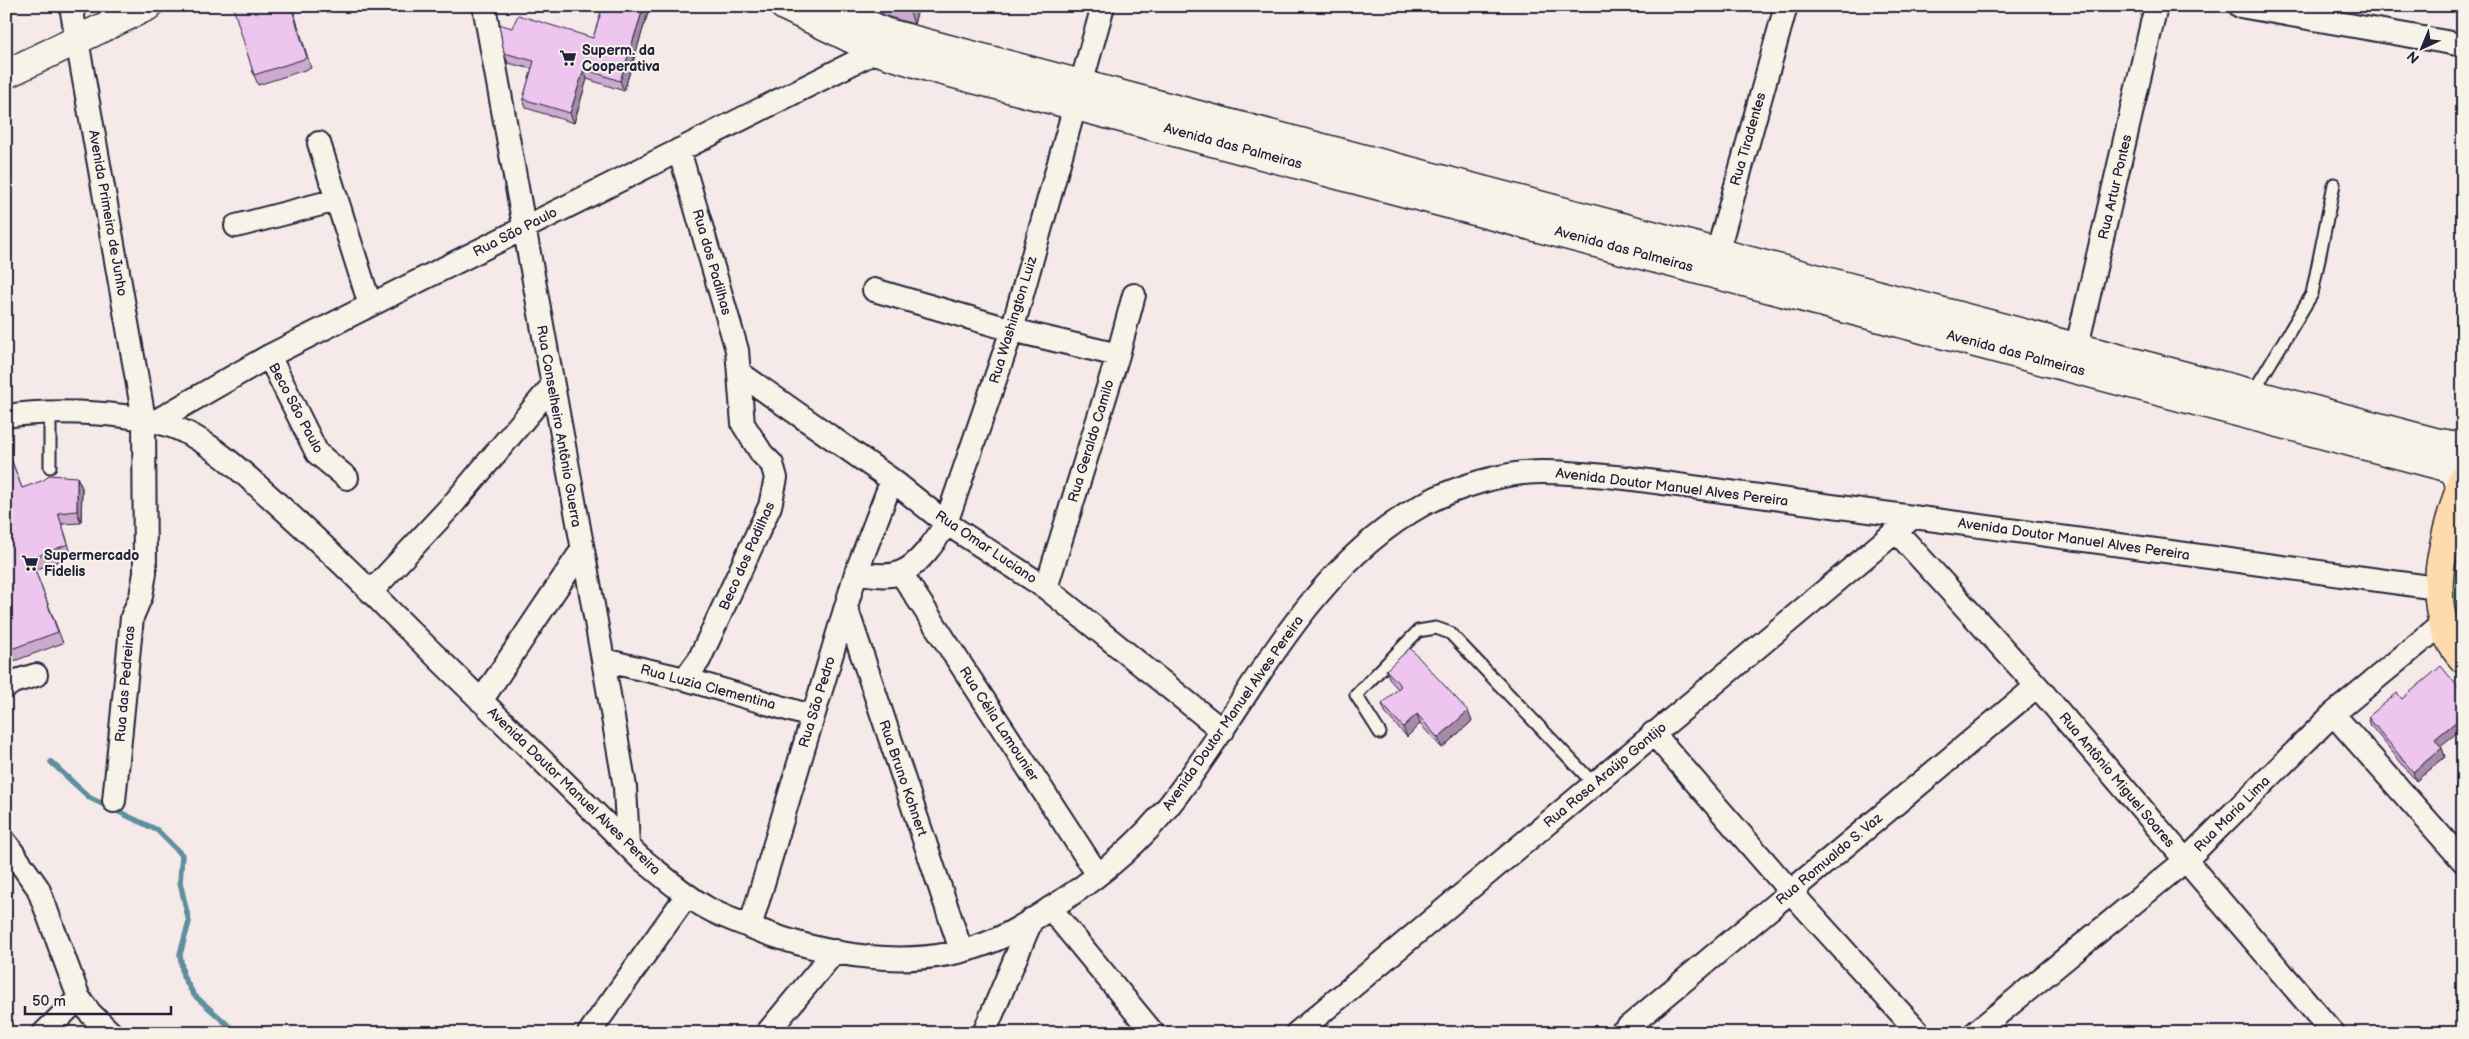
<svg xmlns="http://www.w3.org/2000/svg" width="2469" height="1039" font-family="'Balsamiq Sans',sans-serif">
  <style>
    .green { fill: #b3e9ac; stroke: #6a8674 }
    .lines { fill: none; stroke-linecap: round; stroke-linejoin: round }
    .stream { stroke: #5e8f9d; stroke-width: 5.5 }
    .service-casing { stroke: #22223b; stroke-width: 15 }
    .minor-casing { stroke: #22223b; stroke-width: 26 }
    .tertiary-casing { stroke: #22223b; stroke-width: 31 }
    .secondary-casing { stroke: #22223b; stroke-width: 31 }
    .primary-casing { stroke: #22223b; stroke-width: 31 }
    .service { stroke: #f7f3e8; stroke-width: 11 }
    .minor { stroke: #f7f3e8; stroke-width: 22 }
    .tertiary { stroke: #f7f3e8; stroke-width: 28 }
    .secondary { stroke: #f7f3e8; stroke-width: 28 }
    .primary { stroke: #fedbac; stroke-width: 28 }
    .wall { fill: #cca9cd; stroke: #22223b }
    .shaded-wall { fill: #a68aa7; stroke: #22223b }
    .building { fill: #edc5ee; stroke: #22223b }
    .labels { text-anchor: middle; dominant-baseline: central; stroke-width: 4; stroke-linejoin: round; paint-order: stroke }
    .poi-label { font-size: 14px; font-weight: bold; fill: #22223b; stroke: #f7f3e8; text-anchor: start }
    .street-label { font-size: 14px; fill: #22223b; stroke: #f7f3e8 }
  </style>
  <rect width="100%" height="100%" fill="#f5eae9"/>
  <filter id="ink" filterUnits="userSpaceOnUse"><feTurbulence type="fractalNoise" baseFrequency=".02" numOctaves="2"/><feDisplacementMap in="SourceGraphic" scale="10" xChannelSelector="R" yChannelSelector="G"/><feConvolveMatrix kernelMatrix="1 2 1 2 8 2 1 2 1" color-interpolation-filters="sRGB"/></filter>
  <g filter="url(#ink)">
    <path class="green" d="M 2463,550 L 2463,628 C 2449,612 2451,567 2463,550 Z"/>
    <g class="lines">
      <path class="stream" d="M 51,762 L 90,798 L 157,830 L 182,855 L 180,882 L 189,922 L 180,954 L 183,976 L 194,995 L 237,1033"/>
      <g class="service-casing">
        <path id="service" d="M 2252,394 L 2312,294 L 2334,184
          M 50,467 L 50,413
          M 1380,733 L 1356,695 L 1418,631 L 1436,628 L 1450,633 L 1594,784"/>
      </g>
      <g class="minor-casing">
        <path id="minor" d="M 71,6 L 144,419 L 145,573 L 141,596 L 132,617 L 114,801
          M 484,6 L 603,660 L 625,787 L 628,846
          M 2240,6 L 2463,45
          M 319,143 L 370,305
          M 679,150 L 737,350 L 743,424 L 762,454 L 772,464 L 776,478 L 770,506 L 699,660 L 685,679
          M 236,226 L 337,200
          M 1713,268 L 1786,6
          M 874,290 L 1012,330 L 1118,355
          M 269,356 L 317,453 L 347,478
          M 2073,363 L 2156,6
          M 741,374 L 892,480 L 946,523 L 1046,588 L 1223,731
          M 6,416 C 52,409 144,411 185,432 C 216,447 243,473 269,496 C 310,533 350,570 389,610 C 472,692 556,773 639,857 C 661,874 682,894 707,908 C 719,915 733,920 746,925 C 821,956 916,974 995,940 C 1019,930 1041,914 1063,900 C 1103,874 1141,841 1171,803 C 1251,700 1305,570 1424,504 C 1456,487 1504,472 1541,472 C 1569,472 1597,475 1626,478 L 2437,588
          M 156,421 L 269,356 L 877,51
          M 1896,531 L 2037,686 L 2333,1033
          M 856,573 C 870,574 886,578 899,573 C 918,567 937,539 946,523 L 1012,330 L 1103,6
          M 901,573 L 1098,875
          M 1046,588 L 1118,355 L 1134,295
          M 371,592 L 454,503 L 552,386
          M 846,607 L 961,950
          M 603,660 L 685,679 L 811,716
          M 6,687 L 13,682 L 36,675
          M 481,701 L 582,550
          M 2333,714 L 2463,861
          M 1653,733 L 1790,891 L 1919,1033
          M 6,843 L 38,888 L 79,998 L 91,1014 L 111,1033
          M 1050,908 L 1153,1033
          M 750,927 L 856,573 L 892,480
          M 44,1033 L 79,998
          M 589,1033 L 687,895
          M 767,1033 L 835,951
          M 984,1033 L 1032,919
          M 1297,1033 L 1913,517
          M 1621,1033 L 2037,686
          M 1975,1033 L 2186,860 L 2333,714 L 2442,624"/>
      </g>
      <g class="tertiary-casing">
        <path id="tertiary" d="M 6,74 L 148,6"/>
      </g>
      <g class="secondary-casing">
        <path id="secondary" d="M 784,6 L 877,51 L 928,67 L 2450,468 L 2457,475 L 2460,487
          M 829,6 L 884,32 L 2435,442 L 2463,447"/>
      </g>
      <g class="primary-casing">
        <path id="primary" d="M 2463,478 C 2446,534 2418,609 2463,659"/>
      </g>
      <use href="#service" class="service"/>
      <use href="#minor" class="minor"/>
      <use href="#tertiary" class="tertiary"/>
      <use href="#secondary" class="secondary"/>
      <use href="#primary" class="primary"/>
    </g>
    <path class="wall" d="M 234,6 L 292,6 L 311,68 L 258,85 L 254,75 Z
      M 603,6 L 650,6 L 624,91 L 587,79 L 574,123 L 526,108 L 523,99 L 532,69 L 508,63 L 504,53 L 512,28 L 593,38 Z
      M 873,6 L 919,6 L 914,24 L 889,17 L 874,10 Z
      M 6,446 L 22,488 L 77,477 L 82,488 L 81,523 L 62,524 L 72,556 L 35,570 L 63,643 L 6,664 Z
      M 1386,670 L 1472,721 L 1442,748 L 1420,724 L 1407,737 L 1386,714 L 1382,704 L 1398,689 L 1390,680 Z
      M 2368,717 L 2441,746 L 2445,757 L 2416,781 L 2371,726 Z"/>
    <path class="shaded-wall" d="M 644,6 L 650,6 L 624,91 L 620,81 Z
      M 910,6 L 919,6 L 914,24 L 909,10 Z
      M 584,69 L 587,79 L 574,123 L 570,113 Z
      M 77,477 L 82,488 L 81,523 L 77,511 Z
      M 1468,711 L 1472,721 L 1442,748 L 1438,738 Z
      M 1417,714 L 1420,724 L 1407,737 L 1403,727 Z
      M 2463,716 L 2463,728 L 2438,748 L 2435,739 Z
      M 2442,748 L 2445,757 L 2416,781 L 2413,772 Z"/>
    <path class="building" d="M 234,6 L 291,6 L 307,58 L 254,75 L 233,7 Z
      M 603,6 L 644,6 L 620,81 L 584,69 L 570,113 L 523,99 L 534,61 L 504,53 L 499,24 L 512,28 L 518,15 L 593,38 Z
      M 895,6 L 910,6 L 909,10 Z
      M 6,446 L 22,488 L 44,480 L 49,475 L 77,477 L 77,511 L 58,513 L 68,544 L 31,559 L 58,632 L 6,651 Z
      M 1410,648 L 1468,711 L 1438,738 L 1417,714 L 1403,727 L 1382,704 L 1401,686 L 1386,670 Z
      M 2441,666 L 2463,693 L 2463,716 L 2435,739 L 2442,748 L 2413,772 L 2368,717 L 2397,693 L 2402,699 Z"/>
  </g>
  <defs>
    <g id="supermarket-bare" transform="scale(1.35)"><path d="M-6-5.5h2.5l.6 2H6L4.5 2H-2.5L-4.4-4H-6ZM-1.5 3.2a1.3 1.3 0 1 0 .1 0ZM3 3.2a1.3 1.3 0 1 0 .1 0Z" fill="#22223b" stroke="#f7f3e8" stroke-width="2.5" paint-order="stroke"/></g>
  </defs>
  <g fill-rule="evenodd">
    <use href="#supermarket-bare" x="568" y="58"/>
    <use href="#supermarket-bare" x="30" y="563"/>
  </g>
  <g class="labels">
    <g class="poi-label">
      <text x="582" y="50">Superm. da<tspan x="582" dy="16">Cooperativa</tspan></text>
      <text x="44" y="555">Supermercado<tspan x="44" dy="16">Fidelis</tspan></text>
    </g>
    <g class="street-label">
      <text transform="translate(1748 139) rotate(-74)">Rua Tiradentes</text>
      <text transform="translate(1233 146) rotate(15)">Avenida das Palmeiras</text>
      <text transform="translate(2115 187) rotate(-77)">Rua Artur Pontes</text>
      <text transform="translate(108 213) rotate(80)">Avenida Primeiro de Junho</text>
      <text transform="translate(515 232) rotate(-27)">Rua São Paulo</text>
      <text transform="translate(1624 249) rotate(15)">Avenida das Palmeiras</text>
      <text transform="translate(712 262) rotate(74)">Rua dos Padilhas</text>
      <text transform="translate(1013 320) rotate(-73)">Rua Washington Luiz</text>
      <text transform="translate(2016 353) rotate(15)">Avenida das Palmeiras</text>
      <text transform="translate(296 408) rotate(62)">Beco São Paulo</text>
      <text transform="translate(559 426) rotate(80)">Rua Conselheiro Antônio Guerra</text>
      <text transform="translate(1091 441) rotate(-73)">Rua Geraldo Camilo</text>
      <text transform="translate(1672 487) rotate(7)">Avenida Doutor Manuel Alves Pereira</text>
      <text transform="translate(2074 539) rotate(8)">Avenida Doutor Manuel Alves Pereira</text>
      <text transform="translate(986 547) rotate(34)">Rua Omar Luciano</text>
      <text transform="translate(747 556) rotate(-66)">Beco dos Padilhas</text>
      <text transform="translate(125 684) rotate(-85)">Rua das Pedreiras</text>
      <text transform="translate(708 687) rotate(15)">Rua Luzia Clementina</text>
      <text transform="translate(817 702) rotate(-73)">Rua São Pedro</text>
      <text transform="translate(1233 713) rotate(-55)">Avenida Doutor Manuel Alves Pereira</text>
      <text transform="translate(999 724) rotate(57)">Rua Célia Lamounier</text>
      <text transform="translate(1605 775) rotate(-40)">Rua Rosa Araújo Gontijo</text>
      <text transform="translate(903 778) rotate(71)">Rua Bruno Kohnert</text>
      <text transform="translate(2117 780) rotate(50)">Rua Antônio Miguel Soares</text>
      <text transform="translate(574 791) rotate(44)">Avenida Doutor Manuel Alves Pereira</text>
      <text transform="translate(2232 814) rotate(-45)">Rua Maria Lima</text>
      <text transform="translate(1829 859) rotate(-40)">Rua Romualdo S. Vaz</text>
    </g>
  </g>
  <rect width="2469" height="1039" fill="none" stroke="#f7f3e8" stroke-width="25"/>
  <rect x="12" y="12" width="2444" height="1014" fill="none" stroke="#22223b" stroke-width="2" filter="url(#ink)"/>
  <g transform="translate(2422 48) rotate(224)" stroke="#f7f3e8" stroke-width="4" paint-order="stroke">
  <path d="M0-4L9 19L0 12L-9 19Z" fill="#22223b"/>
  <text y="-8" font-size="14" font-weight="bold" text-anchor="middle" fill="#22223b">N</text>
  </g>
  <path d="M25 1006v8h146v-8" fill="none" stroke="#22223b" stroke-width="2.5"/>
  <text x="32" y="1006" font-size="15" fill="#22223b" stroke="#f7f3e8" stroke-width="4" paint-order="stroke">50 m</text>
</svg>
